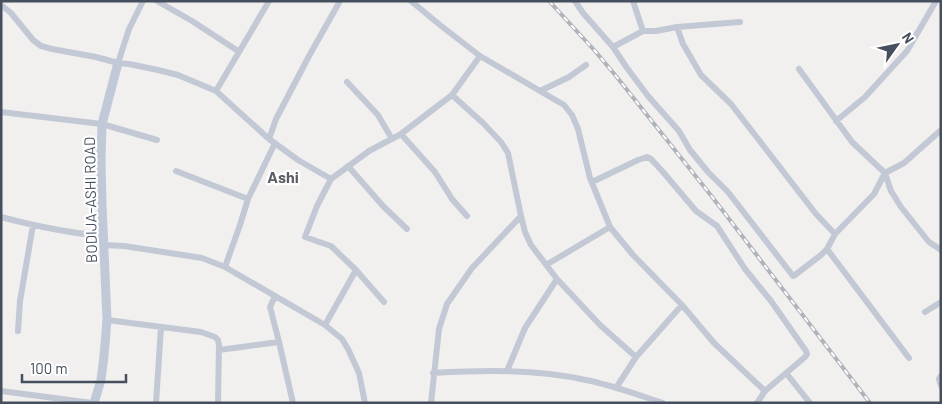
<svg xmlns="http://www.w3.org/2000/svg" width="942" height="404" font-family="Barlow,sans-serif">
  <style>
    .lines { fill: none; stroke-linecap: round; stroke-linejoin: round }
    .street { stroke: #c2c9d5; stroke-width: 6 }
    .secondary { stroke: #c1c9d9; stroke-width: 9 }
    .rail-casing { stroke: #b1b3ba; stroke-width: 4 }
    .rail { stroke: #fff; stroke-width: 2; stroke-dasharray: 5.5; stroke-linecap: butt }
    .labels { text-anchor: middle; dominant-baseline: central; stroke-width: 4.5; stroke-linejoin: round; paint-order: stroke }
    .street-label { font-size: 15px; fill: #464f5d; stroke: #fff }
    .neighbourhood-label { font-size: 16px; font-weight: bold; fill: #5b5e64; stroke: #fff }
  </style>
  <rect width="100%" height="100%" fill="#f2efef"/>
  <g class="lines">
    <path class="street" d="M 157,1 L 192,21 L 238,51
      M 411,1 L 440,25 L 480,56 L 564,105 L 572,115 L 578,129 L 590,178 L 610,227 L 633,255 L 682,305 L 714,343 L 765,391
      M 575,1 L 583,13 L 613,47 L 627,68 L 648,96 L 679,131 L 690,150 L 708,172 L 728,192 L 793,276 L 795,275 L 821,255 L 827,249 L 835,234 L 874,194 L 885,173 L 904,163 L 941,130
      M 633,1 L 643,31
      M 1,5 L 11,13 L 33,40 L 41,46 L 52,49 L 96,57 L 118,63 L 129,64 L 158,70 L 178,75 L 216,91 L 269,139 L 298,160 L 331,179
      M 677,27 L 683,44 L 701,75 L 731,104 L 816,214 L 835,234
      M 613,47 L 643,31 L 656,31 L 677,27 L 740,22
      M 118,63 L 129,29 L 143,1
      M 799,69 L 852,142 L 885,173 L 891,191 L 901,207 L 929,242 L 941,250
      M 347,82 L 378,115 L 392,139
      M 216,91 L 269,1
      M 540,91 L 569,77 L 586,65
      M 452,95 L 483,123 L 501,142 L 508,153 L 521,216 L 525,232 L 531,245 L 557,279 L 600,325 L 636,357
      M 1,112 L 102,124 L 157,140
      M 836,121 L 865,97 L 907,51 L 936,1
      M 401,134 L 435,172 L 452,199 L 467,216
      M 269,139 L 276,119 L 309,56 L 340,1
      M 348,166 L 383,206 L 407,229
      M 176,171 L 248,199
      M 592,182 L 638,160 L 647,157 L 651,159 L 663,172 L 696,211 L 717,226 L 745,269 L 771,301 L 806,351 L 807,354 L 805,357 L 765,391 L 757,403
      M 1,217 C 35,226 69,233 103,236
      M 103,245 L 124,246 L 202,258 L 225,267 L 325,325 L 342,339 L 348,349 L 359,373 L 365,403
      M 827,249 L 909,358
      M 546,265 L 610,227
      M 225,267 L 240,225 L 248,199 L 275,143
      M 275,296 L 270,307 L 279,342 L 293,403
      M 384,302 L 356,270 L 331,246 L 305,237 L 317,206 L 331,179 L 369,151 L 401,134 L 452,95 L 480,56
      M 925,312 L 941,302
      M 107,320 L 201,332 L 215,337 L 218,340 L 219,345 L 218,403
      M 325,325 L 356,270
      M 18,331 L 20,301 L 33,225
      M 219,350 L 279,342
      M 507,371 L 525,328 L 557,279
      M 433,373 C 484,370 536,369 586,380 C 612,385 638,395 663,403
      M 786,373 L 810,403
      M 941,376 L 939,379 L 941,386
      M 616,388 L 636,357 L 682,305
      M 1,391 L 92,403
      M 156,403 L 161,327
      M 431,403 L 439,329 L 447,304 L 472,268 L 521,216"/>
    <path class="secondary" d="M 94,403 L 101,380 L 104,356 L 107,320 L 102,205 L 101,159 L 102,124 L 118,63"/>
    <g class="rail-casing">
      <path id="rail" d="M 549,1 L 595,51 L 616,76 L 713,198 L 870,403"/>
    </g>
    <use href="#rail" class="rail"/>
  </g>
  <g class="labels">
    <g class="street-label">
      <text transform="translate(90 200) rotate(-91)">BODIJA-ASHI ROAD</text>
    </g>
    <g class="neighbourhood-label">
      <text x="283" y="176">Ashi</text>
    </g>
  </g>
  <rect width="942" height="404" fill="none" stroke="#464f5d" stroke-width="5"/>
  <g transform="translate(897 45) rotate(57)" stroke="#ffffff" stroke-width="4" paint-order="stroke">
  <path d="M0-4L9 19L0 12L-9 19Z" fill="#464f5d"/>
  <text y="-8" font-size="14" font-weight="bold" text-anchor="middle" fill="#464f5d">N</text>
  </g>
  <path d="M22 374v8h104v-8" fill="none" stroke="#464f5d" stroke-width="2.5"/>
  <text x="30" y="374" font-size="15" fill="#464f5d" stroke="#ffffff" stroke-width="4" paint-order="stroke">100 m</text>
</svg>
